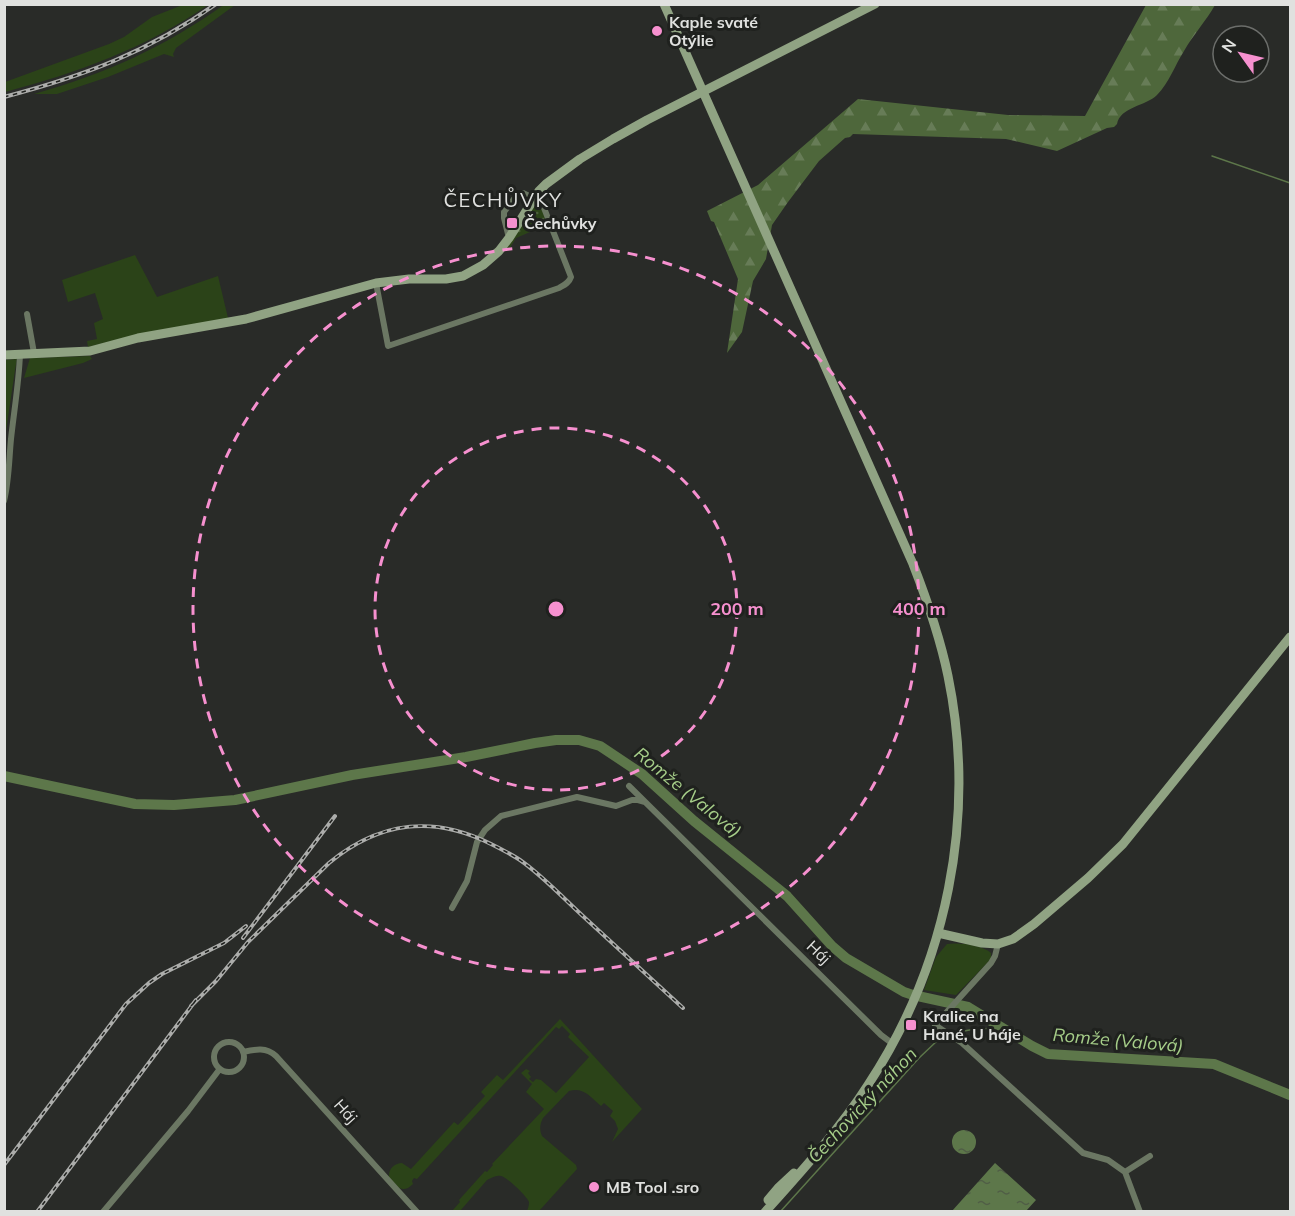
<svg xmlns="http://www.w3.org/2000/svg" width="1295" height="1216" font-family="Mulish,sans-serif">
  <style>
    .green { fill: #2b4318 }
    .forest { fill: url(#forest-firs) }
    .park { fill: url(#park-dots) }
    .water { fill: url(#water-ripples) }
    .lines { fill: none; stroke-linecap: round; stroke-linejoin: round }
    .stream { stroke: #5d774a; stroke-width: 1.5 }
    .river { stroke: #5d774a; stroke-width: 10 }
    .street { stroke: #6b7763; stroke-width: 6 }
    .secondary { stroke: #90a383; stroke-width: 9 }
    .rail-casing { stroke: #acadab; stroke-width: 4 }
    .rail { stroke: #1f211e; stroke-width: 1.5; stroke-dasharray: 4.5; stroke-linecap: butt }
    .ring { fill: none; stroke: #f690cf; stroke-width: 3; stroke-dasharray: 10 8 }
    .poi-dot { fill: #f690cf; stroke: #1f211e; stroke-width: 2 }
    .labels { text-anchor: middle; dominant-baseline: central; stroke-width: 6; stroke-linejoin: round; paint-order: stroke }
    .poi-label { font-size: 16px; font-weight: bold; fill: #e0e1df; stroke: #1f211e; text-anchor: start }
    .street-label { font-size: 16px; fill: #e0e1df; stroke: #1f211e }
    .water-label { font-size: 18px; font-style: italic; fill: #a6ce89; stroke: #1f211e }
    .quarter-label { font-size: 20px; letter-spacing: 1.5px; fill: #e0e1df; stroke: #1f211e }
    .centre { fill: #f690cf; stroke: #1f211e; stroke-width: 3 }
    .ring-label { font-size: 18px; text-anchor: middle; font-weight: bold; fill: #f690cf; stroke: #1f211e; stroke-width: 6; stroke-linejoin: round; paint-order: stroke }
  </style>
  <defs>
    <pattern id="forest-firs" width="22" height="20" patternUnits="userSpaceOnUse" patternTransform="scale(1.5)"><rect width="22" height="20" fill="#4e673b"/><path d="M5 1l3.5 6h-7zM16 11l3.5 6h-7z" fill="#677c57"/></pattern>
    <pattern id="park-dots" width="8" height="8" patternUnits="userSpaceOnUse" patternTransform="scale(1.5)"><rect width="8" height="8" fill="#2b4318"/><path d="M2 2h.1M6 6h.1" fill="none" stroke="#495e39" stroke-width="1.8" stroke-linecap="round"/></pattern>
    <pattern id="water-ripples" width="26" height="14" patternUnits="userSpaceOnUse" patternTransform="scale(1.5)"><rect width="26" height="14" fill="#5d774a"/><path d="M2 4q2-2 4 0t4 0M15 11q2-2 4 0t4 0" fill="none" stroke="#505e46"/></pattern>
  </defs>
  <rect width="100%" height="100%" fill="#292b28"/>
  <path class="green" d="M 185,4 L 208,5 C 146,48 77,73 5,92 L 5,82 L 109,44 L 124,37 L 152,17 Z
    M 225,4 L 235,5 L 176,48 L 173,54 L 174,57 L 164,54 L 108,77 L 57,94 L 34,94 C 107,73 163,48 225,4 Z
    M 135,255 L 157,297 L 218,276 L 228,318 L 132,336 L 88,347 L 87,341 L 97,339 L 94,323 L 103,319 L 95,293 L 68,302 L 62,280 Z
    M 90,356 L 92,359 L 83,363 L 24,378 L 30,358 Z
    M 17,359 L 15,370 L 5,438 L 5,360 Z
    M 947,944 C 959,942 983,945 991,953 L 991,959 L 956,995 L 924,990 L 936,957 Z
    M 560,1019 L 642,1109 L 612,1142 L 618,1129 L 615,1121 L 610,1116 L 613,1111 L 604,1103 L 601,1106 C 590,1097 584,1087 569,1091 L 543,1118 C 540,1124 539,1129 542,1136 L 576,1165 L 577,1169 L 539,1211 L 527,1211 C 528,1208 529,1206 529,1202 C 527,1196 507,1177 501,1176 C 495,1175 492,1178 487,1180 L 460,1211 L 452,1211 L 460,1202 L 459,1200 L 485,1171 L 487,1172 L 493,1165 L 492,1164 L 544,1109 L 526,1092 L 532,1084 L 521,1073 L 526,1069 L 530,1071 L 528,1073 L 531,1077 L 529,1079 L 533,1082 L 536,1079 L 541,1080 L 556,1093 L 589,1057 L 569,1038 L 568,1037 L 570,1034 L 562,1026 L 559,1029 L 556,1027 L 417,1179 L 414,1178 L 412,1181 L 413,1184 C 402,1195 396,1186 389,1177 C 388,1169 395,1163 402,1163 L 411,1169 L 454,1122 L 458,1125 L 485,1096 L 481,1092 L 497,1075 L 503,1080 Z"/>
  <path class="forest" d="M 1146,5 L 1215,5 C 1206,21 1193,35 1184,51 C 1175,65 1169,83 1157,95 C 1146,106 1120,107 1117,124 L 1114,127 L 1107,128 L 1057,151 L 1006,139 L 853,134 L 850,137 L 845,138 L 819,161 L 788,202 L 772,225 L 766,259 L 753,281 L 742,332 L 727,353 L 738,279 L 714,222 L 711,221 L 707,211 L 758,185 L 858,99 L 1008,115 L 1085,116 Z"/>
  <path class="park" d="M 535,204 L 540,206 L 550,228 L 544,226 L 516,238 L 508,251 L 504,248 Z"/>
  <path class="water" d="M952 1142a12 12 0 1 1 24 0a12 12 0 1 1-24 0Z
    M 995,1163 L 1036,1200 L 1026,1211 L 952,1211 Z"/>
  <g class="lines">
    <path class="stream" d="M 1212,156 L 1290,183
      M 953,1033 L 975,1029 L 1005,1028
      M 780,1212 L 919,1058 L 938,1040 L 946,1036"/>
    <path class="river" d="M 4,776 L 135,804 L 174,805 L 235,800 L 352,775 L 466,757 L 535,743 L 556,740 L 579,740 L 600,746 L 642,774 L 694,821 L 787,896 L 832,946 L 846,958 L 904,992 L 913,995 L 968,1007 L 1032,1046 L 1048,1054 L 1214,1064 L 1290,1095"/>
    <path class="street" d="M 376,283 L 388,346 L 559,288 C 564,285 569,283 571,277 L 544,208 L 538,202 L 529,196 L 523,193 L 517,195 L 504,212 L 504,218 L 509,238
      M 27,314 L 34,353
      M 4,501 C 9,481 9,460 11,439 C 14,411 19,382 20,354
      M 629,786 L 881,1035 L 893,1044
      M 452,908 L 467,881 L 477,842 L 485,830 L 501,816 L 577,797 L 616,806 L 632,800 L 638,800 L 645,802
      M 998,944 L 995,956 L 991,963 L 935,1025 L 962,1043 L 1083,1153 L 1108,1160 L 1125,1172 L 1140,1212
      M214 1057a15 15 0 1 1 30 0a15 15 0 1 1-30 0Z
      M 243,1052 C 256,1049 266,1047 276,1056 L 417,1212
      M 1125,1172 L 1150,1156
      M 103,1212 L 188,1111 L 219,1070"/>
    <path class="secondary" d="M 664,4 L 913,564 C 927,600 940,637 948,676 C 977,817 947,965 868,1085 C 840,1129 800,1173 765,1212
      M 4,355 L 90,351 L 138,338 L 246,319 L 376,283 L 409,279 L 446,279 L 463,276 L 483,265 L 499,251 L 509,238 L 539,191 L 546,184 L 580,159 L 613,139 L 647,120 L 875,4
      M 938,933 L 982,943 L 998,944 L 1013,939 L 1034,924 L 1088,878 L 1123,844 L 1290,637
      M 768,1200 L 779,1187 L 794,1173"/>
    <g class="rail-casing">
      <path id="rail" d="M 4,97 C 84,76 148,52 216,4
        M 243,938 L 335,816
        M 191,1006 L 216,981 L 248,942 L 329,863 C 380,821 433,815 491,844 C 501,849 511,854 520,860 C 543,876 564,899 585,918 C 618,948 650,978 683,1008
        M 4,1165 L 126,1004 L 149,983 L 162,974 L 224,943 L 246,926
        M 37,1212 L 196,1000"/>
    </g>
    <use href="#rail" class="rail"/>
  </g>
  <g class="ring">
    <circle cx="556" cy="609" r="181"/>
    <circle cx="556" cy="609" r="363"/>
  </g>
  <g class="poi-dot">
    <circle cx="657" cy="31" r="6"/>
    <rect x="506" y="217" width="12" height="12" rx="3"/>
    <rect x="905" y="1019" width="12" height="12" rx="3"/>
    <circle cx="594" cy="1187" r="6"/>
  </g>
  <g class="labels">
    <g class="poi-label">
      <text x="669" y="22">Kaple svaté<tspan x="669" dy="18">Otýlie</tspan></text>
      <text x="524" y="223">Čechůvky</text>
      <text x="923" y="1016">Kralice na<tspan x="923" dy="18">Hané, U háje</tspan></text>
      <text x="606" y="1187">MB Tool .sro</text>
    </g>
    <g class="street-label">
      <text transform="translate(819 952) rotate(44)">Háj</text>
      <text transform="translate(346 1111) rotate(48)">Háj</text>
    </g>
    <g class="water-label">
      <text transform="translate(688 792) rotate(39)">Romže (Valová)</text>
      <text transform="translate(1118 1040) rotate(5)">Romže (Valová)</text>
      <text transform="translate(862 1105) rotate(-47)">Čechovický náhon</text>
    </g>
    <g class="quarter-label">
      <text x="503" y="199">ČECHŮVKY</text>
    </g>
  </g>
  <circle cx="556" cy="609" r="9" class="centre"/>
  <g class="ring-label">
    <text x="737" y="615">200 m</text>
    <text x="919" y="615">400 m</text>
  </g>
  <rect width="1295" height="1216" fill="none" stroke="#e0e1df" stroke-width="12"/>
  <g transform="translate(1241 54) rotate(304)"><circle r="28" fill="#1f211e" stroke="#6c6e6b" stroke-width="1.5"/>
  <path d="M0-4.5L10 22L0 15L-10 22Z" fill="#f690cf"/>
  <text y="-9" font-size="16" font-weight="bold" text-anchor="middle" fill="#e0e1df">N</text>
  </g>
</svg>
